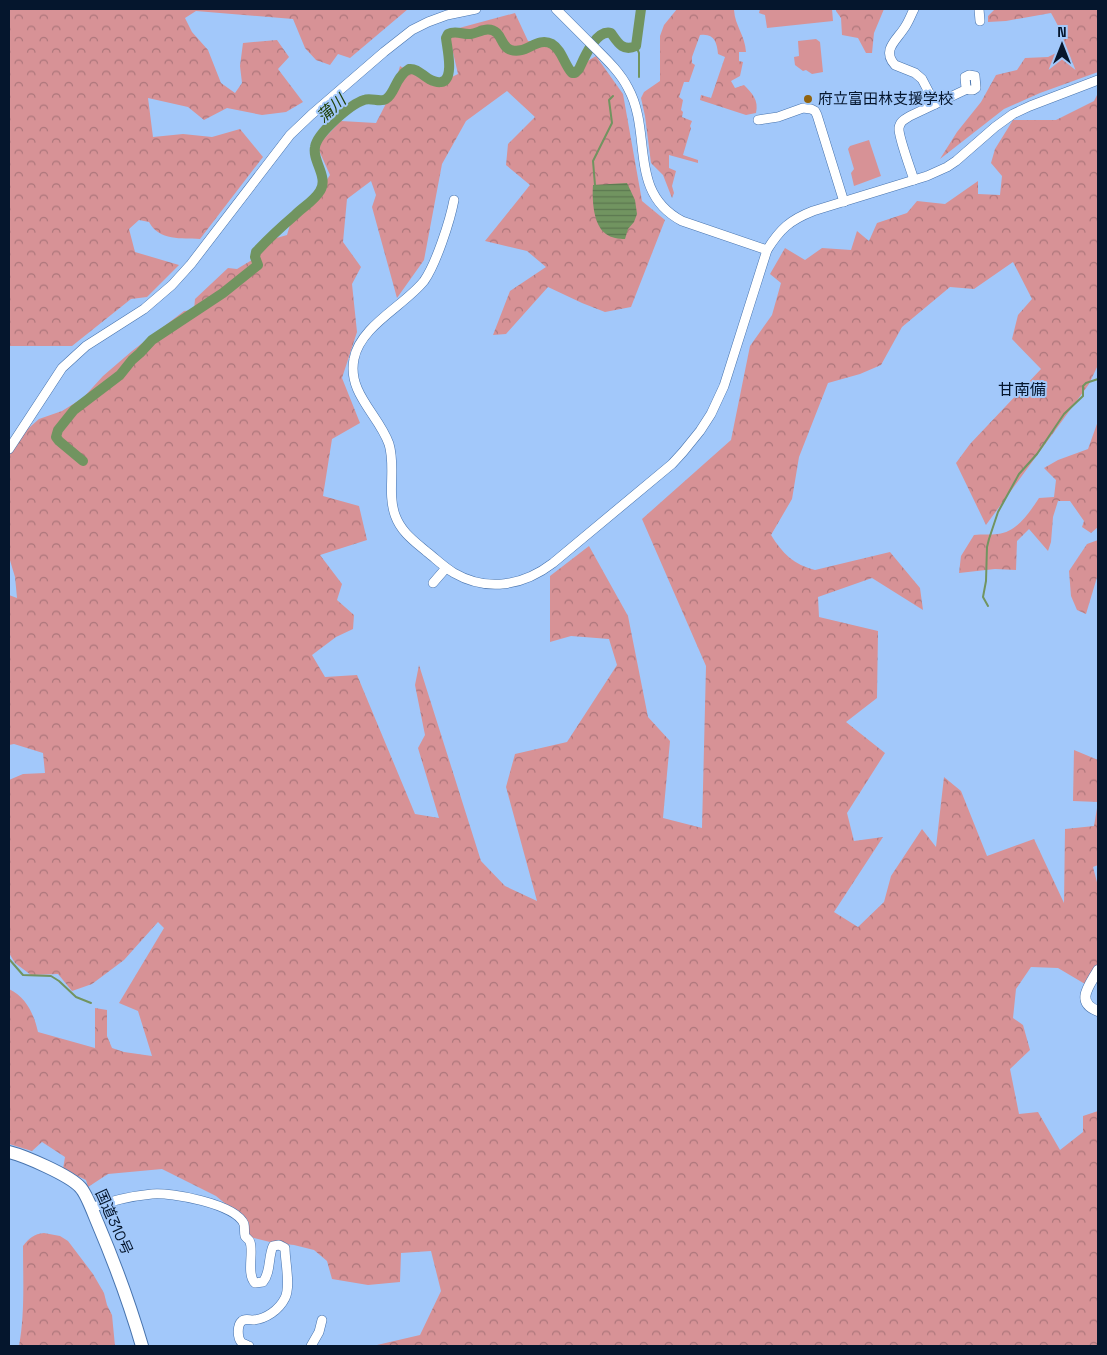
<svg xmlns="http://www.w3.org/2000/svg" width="1107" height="1355" viewBox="0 0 1107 1355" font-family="'Space Grotesk','Noto Sans JP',sans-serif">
	<defs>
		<pattern id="forest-crowns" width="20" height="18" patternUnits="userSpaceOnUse" patternTransform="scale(1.25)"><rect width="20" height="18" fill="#d79296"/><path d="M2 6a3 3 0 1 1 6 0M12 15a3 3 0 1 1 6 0" fill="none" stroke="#ac767b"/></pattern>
		<pattern id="water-rules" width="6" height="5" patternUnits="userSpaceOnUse" patternTransform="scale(1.25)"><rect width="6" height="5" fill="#719460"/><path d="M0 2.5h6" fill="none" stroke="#5b7850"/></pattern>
	</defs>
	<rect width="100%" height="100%" fill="#a2c8fa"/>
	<g fill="#d79296">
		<path d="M760,9h72l1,12 -66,7 -2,-13 -6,-2z"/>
		<path d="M816,39l4,3 3,30 -11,2 -6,-4 -3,1 -8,-6 -1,-8 5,-1 -1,-15z"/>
		<path d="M869,140l12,36 -27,10 -3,-13 3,-4 -6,-20 2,-3z"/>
	</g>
	<g fill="url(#forest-crowns)">
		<path d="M9,9h399l-58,49 -12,-4 -8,11 -14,-5 -11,-12 -12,-29 -97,-8 -11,7 7,14 16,18 13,33 14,10 7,-10 -2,-17 3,-23 34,-3 12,17 -11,12 25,33 -17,10 -24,3 -35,-7 -23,12 -16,-13 -40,-9 5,39 30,-3 29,3 28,-8 23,28 -63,82c-18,-1 -41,2 -51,-17l-10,-2 -10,9 6,23 44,13 -32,32 -16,2 -59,47h-63z"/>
		<path d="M677,9h45l1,1 2,-1 9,1c1,16 11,25 12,42h-7v9l4,1 -3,14 -9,5 4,7 9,-3c8,8 15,15 12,28l-10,2 -46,-15 1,-5 10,3 14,-41 -7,-3c-1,-12 -4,-21 -18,-19l-8,22v6l3,2 -6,17h-5l-5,15 4,3 -2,10 2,2 -1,5 10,4 -2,5 1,2 -8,27 15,5v3l-29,-8v13l7,3 -4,15 2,7 -2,5 -9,-23 -12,-12 -6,-47 -4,-18 3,-6 16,-11v-45l4,-11z"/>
		<path d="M836,9h48l-10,24 -2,20h-6l-8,-15 -16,-3 -1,-17 -5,-7z"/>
		<path d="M995,9h103v63l-58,21 -36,16 -64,50 17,-27 24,-30 15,-27 21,-5 8,-12 23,-1 10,-5c5,-20 2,-23 -7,-39l-45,8 -18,1v-6z"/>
		<path d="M515,13l13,28h20l26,28 22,-13 27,38 19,107 23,19 -34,87 -26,5 -23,-9 -34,-16 -42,47 -13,1 17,-44 36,-24 -19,-16 -42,-10 45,-56 -24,-20 2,-21 27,-27 -28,-26 -41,30 -24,43 -18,96 -27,38 -25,-91 4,-12 -5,-14 -24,18 -4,43 18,25 -9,17 5,48 -15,46 18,45 -28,16 -9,57 36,10 8,34 -47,15 22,29 -5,16 17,15 -1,14 -17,8 -24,18 13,22 32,-2 58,139 24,4 -21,-70 7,-13 -10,-50 4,-20 62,196 24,25 32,15 -31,-114 9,-33 52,-12 50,-77 -8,-26 -38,-3 -21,6v-66l39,-30 39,70 20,101 22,24 -7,77 39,10 4,-162 -64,-147 89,-79 19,-94 22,-31 9,-32 -11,-9 15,-26 20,12 17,-12 29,2 6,-19 12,10 8,-18 30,-10 10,-12 28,3 33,-23v13l22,1 2,-19 -11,-13 4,-14 18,-29h43l38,-19 4,-8v272l-9,19 -103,141 -30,-62 14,-19 71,-75 -29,-30 6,-24 14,-16 -19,-37 -39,27 -24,-2 -48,40 -21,38 -21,9 -32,9 -29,74 -7,42 -21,36c11,18 23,30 44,35l75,-18 30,36 3,22 -51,-32 -54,19 1,20 59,14 -1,67 -31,24 39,31 -38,60 7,28 29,-4 -49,75 24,15 26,-25 7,-26 31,-47 14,18 8,-70 17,14 26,65 47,-17 30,64 1,-74 29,-3 4,-24v63l-5,2 5,19v77l-13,21 -27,-16 -27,-1 -15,22 -3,29 10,7 7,25 -20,19 9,45 19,-2 22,38 23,-18v-16l15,-5v235h-739l18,-1 43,-10 21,-44 -10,-40 -30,2 -1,29 -32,3 -36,-6 -5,-18 -13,-11 -20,-5 -20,-2 -24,-6 -6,-18 -28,-23 -54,-27 -54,5 -20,13 -2,-7 -23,-11 2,-12 -23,-15 -10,9 -23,-7v-155c17,8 25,25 29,43l57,16v-40l12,2v26l5,12 12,4 28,4 -14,-45 -19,-8 45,-75 -6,-6 -34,38 -32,24 -20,7 -14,-17 -27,1 -16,-12 -6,-10v-173l14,-6 22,-1 -2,-20 -29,-9 -5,1v-150l8,3 -2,-21 -6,-20v-109l4,-6 26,-23 23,-8 21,-13 20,-22 29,-25 52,-40 10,-1 1,-11 33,-31 9,1 23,-14 -1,-12 28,-8 5,-17 27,-26 11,-17 -13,-29 24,-25 35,2 18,-35 6,-22 33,20 25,-12 -10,-43z"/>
		<path d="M1098,421v106l-7,6 -9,-6 2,-6 -14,-20h-12l-5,16 -2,25 -3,9 -19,-22 -12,12 -1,29 -21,-1 -36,4 2,-17 13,-21c8,-1 16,0 24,-1 19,-2 31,-21 41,-36l15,-1 2,-17 -12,-12 14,-8 30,-11z"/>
		<path d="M1098,540v34l-12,40 -9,-4 -6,-14 -2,-25 18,-27z"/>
		<path d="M1074,750l24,10v42l-25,-1z"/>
		<path d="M44,1233l16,3 8,5 25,33 11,19 3,12 5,10 3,31h-96c6,-32 4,-67 4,-100 6,-8 11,-12 21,-13z"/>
	</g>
	<path fill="url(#water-rules)" d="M627,183l8,17 2,14 -3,8 -6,7 -3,10c-6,0 -14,-1 -19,-5 -13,-9 -14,-35 -13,-49z"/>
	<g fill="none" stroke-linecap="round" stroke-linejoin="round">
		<g stroke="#719460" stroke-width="2">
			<path d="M636,46l3,7v24"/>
			<path d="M595,185l-2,-24 19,-38 -3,-23 4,-4"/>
			<path d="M988,606l-5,-9 3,-16 1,-34 2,-8 9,-27 21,-38 18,-20 27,-40 19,-18v-10l3,-3 12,-4"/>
			<path d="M9,959l14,16 28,1 8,5 17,16 15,6"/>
		</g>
		<path stroke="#719460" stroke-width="10" d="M83,461l-24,-20 -3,-4 2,-7 16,-20 46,-35 12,-15 8,-7 12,-13 71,-47 35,-28 -3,-8 1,-5c12,-13 25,-25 39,-37 8,-8 19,-14 25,-24 9,-14 -8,-30 -5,-44 2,-14 36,-43 49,-47 7,-3 16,3 22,-1 9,-5 9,-22 23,-30 8,-1 13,6 20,10 4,2 8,4 12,3 14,-2 6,-34 5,-44l2,-4c8,-4 15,1 23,0 8,-1 17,-9 26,-1 5,5 6,15 14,17 15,5 26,-14 41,-6 10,6 12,20 20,29h3l4,-4c5,-11 17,-40 32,-36 7,10 12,19 25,13l5,-37"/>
		<g stroke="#4773ad" stroke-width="10">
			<g id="minor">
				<path d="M556,9c12,12 25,25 38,38 12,12 26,25 34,41 25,45 -1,104 54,133l85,29"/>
				<path d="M914,9c-3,6 -5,12 -9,18 -8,13 -24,23 -10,38l20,8 7,6 13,25"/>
				<path d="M979,9l1,12"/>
				<path d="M758,120l20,-3 25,-9 8,1 4,2 2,4 27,87"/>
				<path d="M914,180c-3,-10 -16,-44 -15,-52 1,-7 6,-9 11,-12l55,-26 1,-2 -1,-11 4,-2 6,1 1,12 -3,2h-4l-3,-2"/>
				<path d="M454,200c-4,21 -18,64 -30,81 -20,25 -64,45 -70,78 -7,34 25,56 35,85 7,23 -2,48 6,71 6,17 19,26 32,37 9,7 17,15 27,21 33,19 69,13 99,-10l119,-99 11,-12 17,-21 11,-17 13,-28 43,-136c13,-21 23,-30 46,-39l114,-35 20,-9 9,-6 39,-34 18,-13 17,-8 68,-26"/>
				<path d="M9,449l53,-81 24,-22 58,-37 28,-24 19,-21 99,-129 21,-20 73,-63 28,-22 16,-8 19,-7 29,-6"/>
				<path d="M433,583l13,-15"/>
				<path d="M91,1208c19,-7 41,-12 61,-14 19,-2 84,10 92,30 1,4 0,8 1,12 1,2 4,3 5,6 4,10 -4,32 5,41l8,-1c8,-10 5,-25 10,-36l6,-1 6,3c0,14 6,38 0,50 -6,12 -19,21 -32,22 -4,0 -8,-2 -11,1 -5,4 -5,17 0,22 1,0 6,3 7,3"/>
				<path d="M311,1346l8,-14 3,-12"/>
			</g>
		</g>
		<g stroke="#4773ad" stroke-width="11">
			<path id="major" d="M1098,970c-8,15 -24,32 0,41"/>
		</g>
		<g stroke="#4773ad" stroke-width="14">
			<path id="highway" d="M9,1152c16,4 60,23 71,35 7,7 14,28 18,37 17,40 32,81 44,122"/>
		</g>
		<use href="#minor" stroke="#fff" stroke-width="9"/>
		<use href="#major" stroke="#fff" stroke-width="10"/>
		<use href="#highway" stroke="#fff" stroke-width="12"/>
	</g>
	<circle fill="#91630f" stroke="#a2c8fa" stroke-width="2" cx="808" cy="99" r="5"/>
	<g text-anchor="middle" stroke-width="4" stroke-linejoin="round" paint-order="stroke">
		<g font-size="15" fill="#05162d" stroke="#a2c8fa" text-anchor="start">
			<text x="818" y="104">府立富田林支援学校</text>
		</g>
		<g font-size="15" fill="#05162d" stroke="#a2c8fa">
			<text transform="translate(114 1222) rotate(66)" y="5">国道310号</text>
		</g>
		<g font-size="16" font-style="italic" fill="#1f4007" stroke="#a2c8fa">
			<text transform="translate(331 108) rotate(-42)" y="6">蒲川</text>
		</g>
		<g font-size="16" fill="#05162d" stroke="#a2c8fa">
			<text x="1022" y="395">甘南備</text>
		</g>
	</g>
	<rect width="1107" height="1355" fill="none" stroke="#05162d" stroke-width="20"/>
	<g transform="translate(1062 45)" stroke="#a2c8fa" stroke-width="4" paint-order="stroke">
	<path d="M0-4L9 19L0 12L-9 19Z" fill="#05162d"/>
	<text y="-8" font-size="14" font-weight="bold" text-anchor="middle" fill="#05162d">N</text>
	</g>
</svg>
